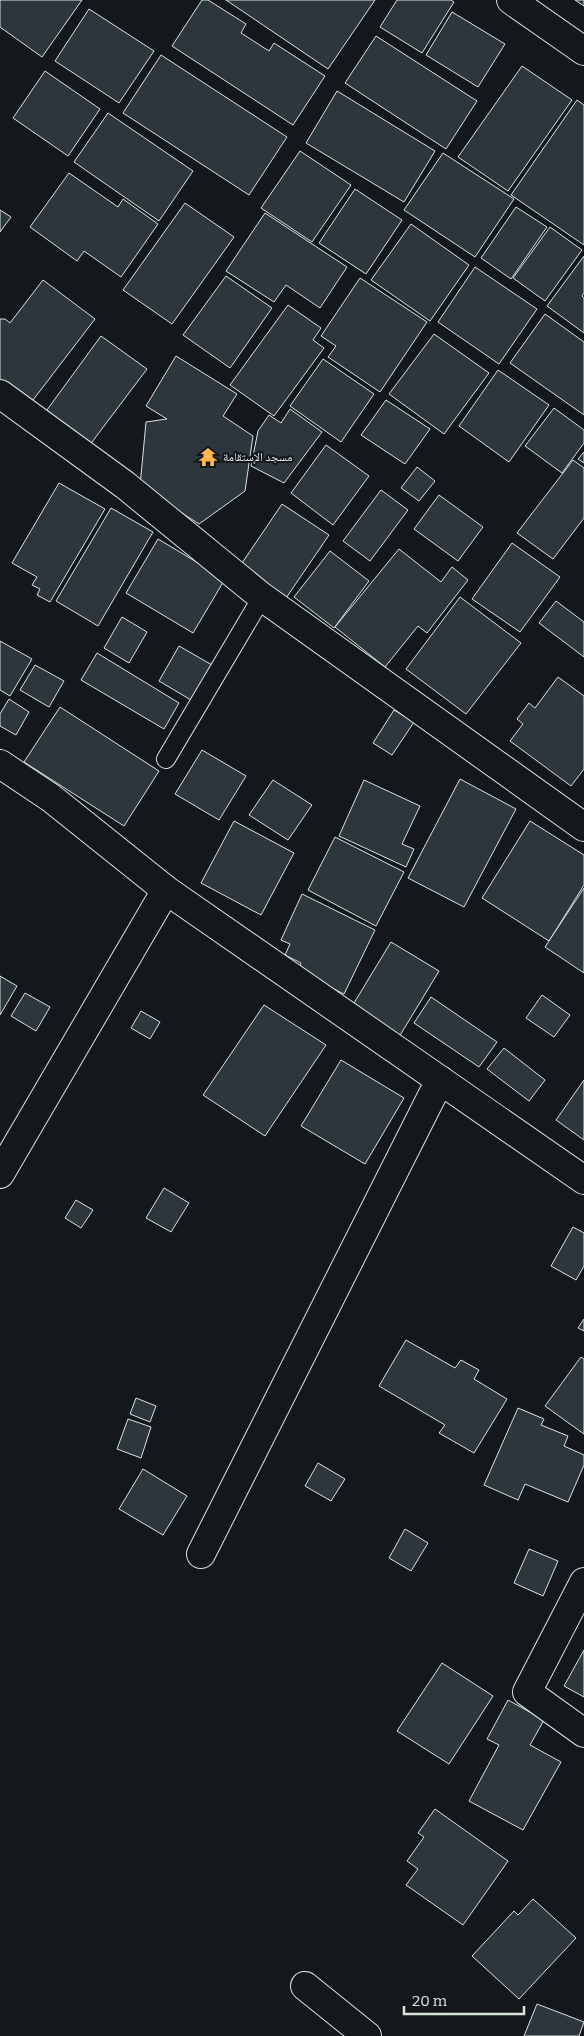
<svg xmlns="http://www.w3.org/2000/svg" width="584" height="2036" viewBox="0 0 584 2036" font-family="Bitter,'Noto Naskh Arabic',serif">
	<rect width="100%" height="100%" fill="#14181c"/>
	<g fill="#2c363c" stroke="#d8e6dc">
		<path d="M0,0h82l-40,57 -42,-30z"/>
		<path d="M202,0h6l38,24 -5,9 28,18 5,-8 51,33 -32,49 -121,-79z"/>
		<path d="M226,0h149l-47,69z"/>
		<path d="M397,0h54l3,2 -32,51 -42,-26z"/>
		<path d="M575,0h9v6z"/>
		<path d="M89,9l65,42 -35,52 -64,-42z"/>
		<path d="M452,12l53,32 -27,43 -52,-32z"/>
		<path d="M376,36l101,65 -31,48 -101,-66z"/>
		<path d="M161,55l126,82 -38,58 -126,-82z"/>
		<path d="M522,66l50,34 -64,91 -50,-34z"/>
		<path d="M45,71l55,38 -32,47 -55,-38z"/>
		<path d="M337,91l98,60 -31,51 -98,-59z"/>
		<path d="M577,100l7,5v140l-73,-50z"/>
		<path d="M108,113l85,58 -34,50 -85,-59z"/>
		<path d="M300,151l51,34 -39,57 -51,-34z"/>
		<path d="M443,153l71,46 -39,58 -71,-47z"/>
		<path d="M69,173l49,34 5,-8 35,25 -37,53 -37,-26 -7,10 -47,-34z"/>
		<path d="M355,189l47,31 -36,54 -47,-31z"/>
		<path d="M185,203l49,34 -62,87 -49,-34z"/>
		<path d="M516,207l31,20 -36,52 -30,-21z"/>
		<path d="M0,210l11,7 -11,15z"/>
		<path d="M265,213l82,54 -27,41 -34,-23 -12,17 -48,-31z"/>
		<path d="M411,224l58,41 -39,56 -59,-41z"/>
		<path d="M550,227l32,23 -37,51 -32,-23z"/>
		<path d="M584,256v37l-2,3 2,2v35l-37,-27z"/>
		<path d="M475,267l62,42 -38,55 -61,-42z"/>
		<path d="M226,276l46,32 -42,60 -47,-33z"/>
		<path d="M360,278l67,44 -47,70 -52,-35 8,-11 -15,-10z"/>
		<path d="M43,280l52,39 -65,85 -30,-23v-62h5l5,4z"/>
		<path d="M288,305l33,23 -8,12 11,8 -50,68 -44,-31z"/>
		<path d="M545,314l39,28v73l-74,-52z"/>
		<path d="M434,334l55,39 -45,61 -55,-40z"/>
		<path d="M101,336l46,33 -58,77 -45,-32z"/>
		<path d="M176,356l61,38 -14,22 30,20 -8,55 -46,33 -59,-38 6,-64 21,-3 -21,-13z"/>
		<path d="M323,359l51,35 -33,48 -51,-36z"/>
		<path d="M498,370l51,35 -40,57 -50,-36z"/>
		<path d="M386,400l44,29 -25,35 -44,-29z"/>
		<path d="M554,408l30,22v13l-22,30 -37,-27z"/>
		<path d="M290,409l32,23 -38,51 -33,-17 7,-35 11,-16 12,8z"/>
		<path d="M326,445l43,31 -36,49 -42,-32z"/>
		<path d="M584,452v11l-6,-4z"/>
		<path d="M573,460l11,8v50l-31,41 -36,-26z"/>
		<path d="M417,467l18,14 -16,20 -18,-13z"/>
		<path d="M59,483l46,26 -55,93 -13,-7 3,-6 -8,-4 5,-8 -25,-14z"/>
		<path d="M381,490l27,20 -38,51 -27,-20z"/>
		<path d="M439,495l44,32 -25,34 -44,-32z"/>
		<path d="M282,504l47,31 -45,66 -46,-32z"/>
		<path d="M111,508l42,24 -55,94 -42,-25z"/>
		<path d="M158,539l67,40 -32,54 -67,-40z"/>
		<path d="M512,543l48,34 -40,55 -48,-33z"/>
		<path d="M399,549l42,33 11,-15 16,13 -41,53 -9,-7 -33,41 -50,-40z"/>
		<path d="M330,551l39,30 -35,47 -40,-31z"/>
		<path d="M460,597l61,46 -55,71 -60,-45z"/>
		<path d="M556,601l28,21v35l-45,-34z"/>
		<path d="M122,617l25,15 -18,31 -25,-15z"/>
		<path d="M0,641l32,18 -22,37 -10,-6z"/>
		<path d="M179,646l33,19 -21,35 -32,-19z"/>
		<path d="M97,653l82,50 -15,26 -83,-49z"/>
		<path d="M35,665l29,16 -15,26 -29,-17z"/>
		<path d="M558,677l26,19v73l-13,17 -61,-45 13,-17 -6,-5 12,-16 6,5z"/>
		<path d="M9,699l20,13 -13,23 -16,-9v-12z"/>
		<path d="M60,707l99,64 -35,55 -100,-64z"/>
		<path d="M394,710l20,12 -22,33 -19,-12z"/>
		<path d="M202,750l44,26 -27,44 -44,-26z"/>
		<path d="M460,779l56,30 -52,98 -56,-29z"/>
		<path d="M273,780l39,25 -24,35 -39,-25z"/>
		<path d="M364,780l56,26 -18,38 12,5 -8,18 -67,-31z"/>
		<path d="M234,821l60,32 -33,62 -60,-32z"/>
		<path d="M530,821l54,34v30l-35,56 -67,-43z"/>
		<path d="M335,837l69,35 -28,54 -68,-36z"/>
		<path d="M584,888v85l-39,-26z"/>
		<path d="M302,894l73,36 -31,64 -47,-23 4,-8 -16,-8 5,-11 -9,-4z"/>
		<path d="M391,942l48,29 -40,66 -48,-29z"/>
		<path d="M0,976l17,10 -17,29z"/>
		<path d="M25,993l25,14 -14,24 -25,-15z"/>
		<path d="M542,995l28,20 -16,22 -28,-19z"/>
		<path d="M431,997l66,45 -18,25 -65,-44z"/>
		<path d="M264,1005l62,40 -61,91 -62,-41z"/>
		<path d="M141,1011l19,11 -10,17 -19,-11z"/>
		<path d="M504,1048l41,32 -16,21 -42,-32z"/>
		<path d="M341,1060l63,38 -39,66 -64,-38z"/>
		<path d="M584,1080v60l-28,-20z"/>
		<path d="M164,1188l25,15 -18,29 -25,-14z"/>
		<path d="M76,1200l17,10 -12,18 -16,-10z"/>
		<path d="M573,1227l11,6v33l-8,14 -25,-14z"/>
		<path d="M584,1319v12l-6,-3z"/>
		<path d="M406,1340l49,28 6,-8 18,10 -5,9 33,20 -33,54 -35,-20 6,-8 -66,-39z"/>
		<path d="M581,1357l3,2v75l-39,-28z"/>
		<path d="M136,1398l20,8 -6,16 -20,-8z"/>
		<path d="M518,1408l26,11 -3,6 27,11 -4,10 20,9v10l-16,37 -43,-18 -7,16 -34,-15z"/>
		<path d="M128,1419l23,8 -10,31 -24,-9z"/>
		<path d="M318,1463l27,16 -14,22 -26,-15z"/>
		<path d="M143,1469l44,27 -24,39 -44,-26z"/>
		<path d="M405,1529l23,14 -17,28 -22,-13z"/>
		<path d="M529,1549l29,12 -15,35 -29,-13z"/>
		<path d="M584,1650v47l-20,-11z"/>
		<path d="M442,1663l51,33 -44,68 -52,-33z"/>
		<path d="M508,1700l36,20 -14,25 31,17 -38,68 -54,-29 30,-56 -12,-6z"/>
		<path d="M435,1809l73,52 -45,64 -57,-40 12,-16 -11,-8 17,-24 -6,-4z"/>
		<path d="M533,1899l43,39 -57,61 -47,-43 42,-45 4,4z"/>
		<path d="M537,2004l47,18 -5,14h-55z"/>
	</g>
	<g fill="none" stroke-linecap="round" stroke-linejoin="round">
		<g stroke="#d8e6dc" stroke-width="20">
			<path id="service" d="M166,759l96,-162"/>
		</g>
		<g stroke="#d8e6dc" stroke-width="30">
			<g id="minor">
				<path d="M511,0l73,51"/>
				<path d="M0,394l125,91 137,112 322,230"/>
				<path d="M0,764l51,34 115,92 418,290"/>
				<path d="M0,1174l166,-284"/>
				<path d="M201,1554l239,-474"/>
				<path d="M584,1582l-57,110 57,41"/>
				<path d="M305,1986l62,50"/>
			</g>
		</g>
		<use href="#service" stroke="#14181c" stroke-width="18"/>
		<use href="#minor" stroke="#14181c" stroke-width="28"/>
	</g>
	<defs>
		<g id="temple-bare" transform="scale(1.5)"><path d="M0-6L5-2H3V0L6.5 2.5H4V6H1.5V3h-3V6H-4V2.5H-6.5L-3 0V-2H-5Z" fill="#ffb74d" stroke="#14181c" stroke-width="2.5" paint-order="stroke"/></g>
	</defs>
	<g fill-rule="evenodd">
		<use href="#temple-bare" x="208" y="457"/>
	</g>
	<g text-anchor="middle" stroke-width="4" stroke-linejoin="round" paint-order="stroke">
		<g font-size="12" fill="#d8e6dc" stroke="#14181c" text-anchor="start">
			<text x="223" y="461">مسجد الإستقامة</text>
		</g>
	</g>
	<path d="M404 2006v8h120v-8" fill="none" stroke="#d8e6dc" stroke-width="2.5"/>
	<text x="412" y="2006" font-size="15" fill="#d8e6dc" stroke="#14181c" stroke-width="4" paint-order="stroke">20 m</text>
</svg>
